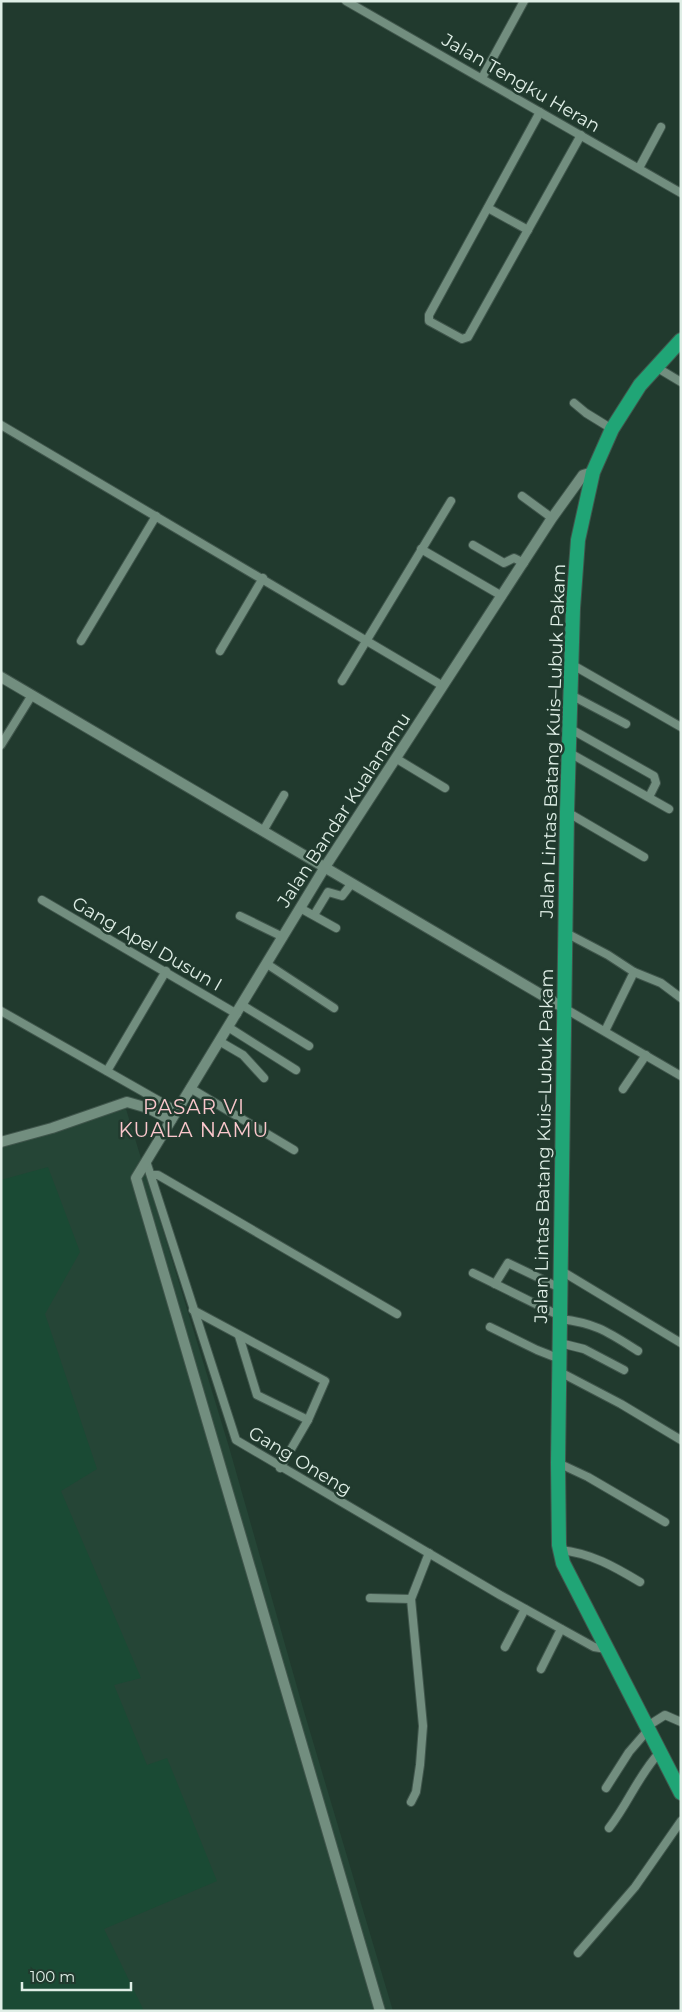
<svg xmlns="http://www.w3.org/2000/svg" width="682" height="2012" viewBox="0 0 682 2012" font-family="Montserrat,sans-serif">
	<rect width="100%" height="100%" fill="#213a2e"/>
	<path fill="#254536" d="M126,1109l103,338 74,261 90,303h-392v-866z"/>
	<path fill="#1a4a34" d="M48,1167l32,85 -35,62 52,155 -36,22 80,187 -27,7 33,80 20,-7 50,123 -113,48 40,82h-143v-831z"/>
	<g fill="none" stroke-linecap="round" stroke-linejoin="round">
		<g stroke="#40564c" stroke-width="10">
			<g id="minor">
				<path d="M346,1l335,192"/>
				<path d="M482,78l42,-77"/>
				<path d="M540,112l-111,203v6l33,18 6,-2 113,-202"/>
				<path d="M639,168l22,-41"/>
				<path d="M488,208l40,22"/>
				<path d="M656,367l25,15"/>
				<path d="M574,403l12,10 26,16"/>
				<path d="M1,425l442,261"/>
				<path d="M522,496l30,22"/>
				<path d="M473,545l31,18 10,-5 10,5"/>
				<path d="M421,549l81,47"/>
				<path d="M81,641l75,-125"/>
				<path d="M220,651l43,-73"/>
				<path d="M571,664l110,63"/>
				<path d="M342,681l109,-180"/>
				<path d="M571,695l55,29"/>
				<path d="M569,728l85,48 2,7 -7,14"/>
				<path d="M1,745l31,-50"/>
				<path d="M568,752l101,57"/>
				<path d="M397,759l48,29"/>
				<path d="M567,812l77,45"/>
				<path d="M263,831l21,-36"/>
				<path d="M42,900l195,114"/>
				<path d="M300,908l36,20"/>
				<path d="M314,915l14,-23 14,4 10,-13"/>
				<path d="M240,916l43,21"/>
				<path d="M566,933l42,22 26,17 27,11 20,15"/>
				<path d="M267,964l67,44"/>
				<path d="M242,1005l67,41"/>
				<path d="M564,1008l117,68"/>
				<path d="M1,1011l176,100"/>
				<path d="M228,1027l68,43"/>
				<path d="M605,1031l29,-59"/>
				<path d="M219,1041l24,14 21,23"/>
				<path d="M107,1071l59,-100"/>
				<path d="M190,1088l104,62"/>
				<path d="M623,1089l23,-34"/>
				<path d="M146,1161l90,279 264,155 94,52 12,2"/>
				<path d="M152,1175h6l239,139"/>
				<path d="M560,1270l121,73"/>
				<path d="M473,1273l87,43"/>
				<path d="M495,1284l13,-21 52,25"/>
				<path d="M193,1310l132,71 -17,39 -28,48"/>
				<path d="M560,1319c36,4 48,13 78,32"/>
				<path d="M490,1327l47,23 23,9"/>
				<path d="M239,1336l18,59 51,25"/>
				<path d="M560,1343l24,6 40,21"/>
				<path d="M558,1371l63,33 60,36"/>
				<path d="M558,1463l30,14 77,45"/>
				<path d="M560,1550c31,3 55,17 80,32"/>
				<path d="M370,1598l41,1"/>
				<path d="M505,1647l20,-38"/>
				<path d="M541,1669l20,-40"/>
				<path d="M646,1727l19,-12 16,7"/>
				<path d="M606,1788l23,-36 19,-22"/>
				<path d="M411,1802l5,-10 4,-27 3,-39 -12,-127 18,-46"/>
				<path d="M609,1828c19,-24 30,-54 51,-76"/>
				<path d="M578,1953l57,-66 46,-66"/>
			</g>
		</g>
		<g stroke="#40564c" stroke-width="12">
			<g id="tertiary">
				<path d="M1,677l563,331"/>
				<path d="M1,1142l51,-14 75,-26 21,6 23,12"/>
				<path d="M380,2011l-244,-833 189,-311 227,-349 31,-43 10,-3"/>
			</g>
		</g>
		<g stroke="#40564c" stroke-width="16">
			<path id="trunk" d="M681,340l-41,45 -28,44 -19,43 -15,68 -5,68 -6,204 -9,651 1,82 4,18 118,230"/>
		</g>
		<use href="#minor" stroke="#728e7f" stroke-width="8"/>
		<use href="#tertiary" stroke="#728e7f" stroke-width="10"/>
		<use href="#trunk" stroke="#20a576" stroke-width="14"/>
	</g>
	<g text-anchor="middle" stroke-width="5" stroke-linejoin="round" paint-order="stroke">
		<g font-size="18" fill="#dfeee6" stroke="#213a2e">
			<text transform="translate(521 83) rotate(30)" y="6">Jalan Tengku Heran</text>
			<text transform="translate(553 741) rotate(-88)" y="6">Jalan Lintas Batang Kuis–Lubuk Pakam</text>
			<text transform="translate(344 810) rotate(-57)" y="6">Jalan Bandar Kualanamu</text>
			<text transform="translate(147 944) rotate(30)" y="6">Gang Apel Dusun I</text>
			<text transform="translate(544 1146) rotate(-89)" y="6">Jalan Lintas Batang Kuis–Lubuk Pakam</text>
			<text transform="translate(300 1461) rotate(31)" y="6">Gang Oneng</text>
		</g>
		<g font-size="20" letter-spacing="1" fill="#fbc7cc" stroke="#213a2e">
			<text x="194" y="1114">PASAR VI<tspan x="194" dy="23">KUALA NAMU</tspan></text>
		</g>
	</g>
	<rect width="682" height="2012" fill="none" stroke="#dfeee6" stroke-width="5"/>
	<path d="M22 1982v8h109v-8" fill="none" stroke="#dfeee6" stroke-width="2.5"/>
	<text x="30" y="1982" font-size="15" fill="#dfeee6" stroke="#213a2e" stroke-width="4" paint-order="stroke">100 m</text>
</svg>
